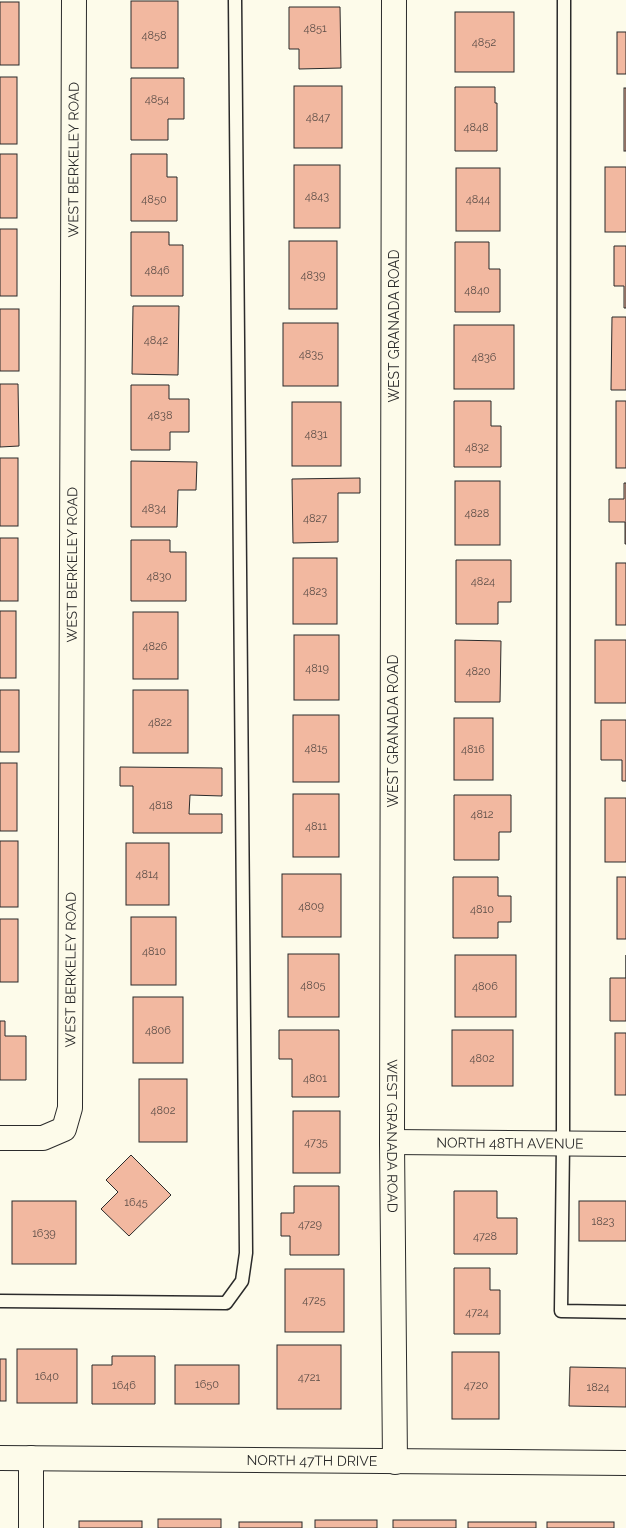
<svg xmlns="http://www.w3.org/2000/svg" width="626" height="1528" viewBox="0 0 626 1528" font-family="Raleway,sans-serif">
	<rect width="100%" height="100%" fill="#fdfbea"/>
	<g fill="#f2b8a0" stroke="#2b2b2b">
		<rect x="131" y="1" width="47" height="67"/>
		<rect x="0" y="2" width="19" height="63"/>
		<path d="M289,7h51l1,61 -42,1v-20h-10z"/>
		<rect x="455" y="12" width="59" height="60"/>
		<rect x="617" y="32" width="9" height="42"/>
		<rect x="0" y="77" width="17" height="67"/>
		<path d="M131,78h53v41h-16v21h-37z"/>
		<rect x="294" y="86" width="48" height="62"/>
		<path d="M455,87h40v16h2v48h-42z"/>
		<rect x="624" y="88" width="2" height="63"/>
		<rect x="0" y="154" width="17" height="64"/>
		<path d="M131,154h36v23h10v44h-46z"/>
		<rect x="294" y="165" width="46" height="63"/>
		<rect x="605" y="167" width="21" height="65"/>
		<rect x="456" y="168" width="44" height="63"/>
		<rect x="0" y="229" width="17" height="67"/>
		<path d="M131,232h38v13h14v51h-52z"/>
		<rect x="289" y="241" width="48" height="68"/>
		<path d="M455,242h34v27h11v43h-45z"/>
		<path d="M614,246h12v62h-2v-22h-10z"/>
		<path d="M133,306h46l-1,69 -46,-1z"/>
		<rect x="0" y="309" width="19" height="62"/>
		<path d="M612,317h14v73h-15z"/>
		<rect x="283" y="323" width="55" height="63"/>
		<rect x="454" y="325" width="60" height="64"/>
		<path d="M0,384h18l1,62 -19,1z"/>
		<path d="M131,385h38v14h20v33h-19v18h-39z"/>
		<path d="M454,401h37v25h10v41h-47z"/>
		<rect x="616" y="401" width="10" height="67"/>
		<rect x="292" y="402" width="49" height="64"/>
		<rect x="0" y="458" width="18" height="68"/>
		<path d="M131,461l66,1 -1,28h-18l-1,37h-46z"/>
		<path d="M360,478v15h-22v49l-45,1 -1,-64z"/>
		<rect x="455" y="481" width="45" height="64"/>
		<path d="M624,483h2v61h-1v-22h-16v-23h15z"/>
		<rect x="0" y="538" width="18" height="63"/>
		<path d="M131,540h39v12h16v49h-55z"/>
		<rect x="293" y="558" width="44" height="66"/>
		<path d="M456,560h55v42h-13v22h-42z"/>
		<rect x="616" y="563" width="10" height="62"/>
		<rect x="0" y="611" width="16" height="67"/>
		<rect x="133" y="612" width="45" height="67"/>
		<rect x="294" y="635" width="45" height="65"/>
		<path d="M455,640l46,1 -1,61h-45z"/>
		<rect x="595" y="640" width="31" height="63"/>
		<rect x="0" y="690" width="19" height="62"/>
		<rect x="133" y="690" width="55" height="63"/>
		<rect x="293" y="715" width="46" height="67"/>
		<rect x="454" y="718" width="39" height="62"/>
		<path d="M601,720h25v61h-4v-21h-21z"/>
		<rect x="0" y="763" width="17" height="68"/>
		<path d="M120,767l102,1v28l-32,-1 -1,19h33v19h-89v-47h-13z"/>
		<rect x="293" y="794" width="46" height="63"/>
		<path d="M454,795h57v37h-12v28h-45z"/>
		<rect x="605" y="798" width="21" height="64"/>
		<rect x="0" y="841" width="18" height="66"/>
		<rect x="126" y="843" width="43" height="62"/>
		<rect x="282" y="874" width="59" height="63"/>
		<path d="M453,877h45v19h13v26h-13v16h-45z"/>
		<rect x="617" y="877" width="9" height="62"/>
		<rect x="131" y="917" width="45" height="68"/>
		<rect x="0" y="919" width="18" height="63"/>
		<rect x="288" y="954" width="51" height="63"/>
		<rect x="455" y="955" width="61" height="62"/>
		<path d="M626,955v66h-16v-43h16z"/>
		<rect x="133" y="997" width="50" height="66"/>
		<path d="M0,1021h5v15h21v44h-26z"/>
		<path d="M279,1030h60v67h-47v-38h-13z"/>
		<rect x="452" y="1030" width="61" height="56"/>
		<rect x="615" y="1033" width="11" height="62"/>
		<rect x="139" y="1079" width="48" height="63"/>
		<rect x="293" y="1111" width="47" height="62"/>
		<path d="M131,1155l40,40 -42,41 -28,-27 17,-17 -12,-12z"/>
		<path d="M294,1186h45v69h-49v-19h-9v-23h13z"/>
		<path d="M454,1191h43v27h20v36h-63z"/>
		<rect x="12" y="1201" width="64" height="63"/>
		<rect x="579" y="1201" width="47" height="40"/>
		<path d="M454,1268h36v22h10v44h-46z"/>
		<rect x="285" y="1269" width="59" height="63"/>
		<rect x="277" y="1345" width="64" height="64"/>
		<rect x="17" y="1349" width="60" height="54"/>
		<rect x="452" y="1352" width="47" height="67"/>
		<path d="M112,1356h43v48h-63v-39h20z"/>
		<rect x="0" y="1359" width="6" height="42"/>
		<rect x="175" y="1365" width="64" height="39"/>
		<path d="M570,1367l56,1v39l-57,-1z"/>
		<rect x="158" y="1519" width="63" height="9"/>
		<rect x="315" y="1520" width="62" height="8"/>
		<rect x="393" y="1520" width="63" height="8"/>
		<rect x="79" y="1521" width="63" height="7"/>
		<rect x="239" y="1522" width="63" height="6"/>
		<rect x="468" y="1522" width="68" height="6"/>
		<rect x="547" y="1522" width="67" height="6"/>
	</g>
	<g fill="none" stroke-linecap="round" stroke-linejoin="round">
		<g stroke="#2b2b2b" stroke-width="15">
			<g id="lane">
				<path d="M564,0l-1,1144 -2,167 65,1"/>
				<path d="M0,1301l226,2 16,-22 4,-28 -11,-1253"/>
			</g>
		</g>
		<g stroke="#2b2b2b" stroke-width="26">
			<g id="street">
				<path id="s1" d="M394,0l-2,1142 3,320"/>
				<path id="s2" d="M0,1138h43l21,-9 6,-21 4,-1108"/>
				<path id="s3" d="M392,1142l234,2"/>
				<path id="s4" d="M0,1458l626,5"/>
				<path d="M31,1458v70"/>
			</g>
		</g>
		<use href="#lane" stroke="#fdfbea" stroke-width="12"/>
		<use href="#street" stroke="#fdfbea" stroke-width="24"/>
	</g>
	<g text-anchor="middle" stroke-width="4" stroke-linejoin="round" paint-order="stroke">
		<g font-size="11" fill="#5d4e48">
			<text x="315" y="32">4851</text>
			<text x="154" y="39">4858</text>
			<text x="484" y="46">4852</text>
			<text x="157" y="103">4854</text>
			<text x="318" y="121">4847</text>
			<text x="476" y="131">4848</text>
			<text x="317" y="200">4843</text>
			<text x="154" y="203">4850</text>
			<text x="478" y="203">4844</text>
			<text x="157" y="274">4846</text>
			<text x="313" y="279">4839</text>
			<text x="477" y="294">4840</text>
			<text x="156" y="344">4842</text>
			<text x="311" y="358">4835</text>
			<text x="484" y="361">4836</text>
			<text x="160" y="419">4838</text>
			<text x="316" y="438">4831</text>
			<text x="477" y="451">4832</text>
			<text x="154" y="512">4834</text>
			<text x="477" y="517">4828</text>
			<text x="315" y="522">4827</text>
			<text x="159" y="580">4830</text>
			<text x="483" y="585">4824</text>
			<text x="315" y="595">4823</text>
			<text x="155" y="650">4826</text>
			<text x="317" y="672">4819</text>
			<text x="478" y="675">4820</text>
			<text x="160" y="726">4822</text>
			<text x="316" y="752">4815</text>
			<text x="473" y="753">4816</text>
			<text x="161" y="809">4818</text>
			<text x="482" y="818">4812</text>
			<text x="316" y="830">4811</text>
			<text x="147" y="878">4814</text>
			<text x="311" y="910">4809</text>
			<text x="482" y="913">4810</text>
			<text x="154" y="955">4810</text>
			<text x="313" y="989">4805</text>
			<text x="485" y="990">4806</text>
			<text x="158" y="1034">4806</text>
			<text x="482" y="1062">4802</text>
			<text x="315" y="1082">4801</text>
			<text x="163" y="1114">4802</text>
			<text x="316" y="1146">4735</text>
			<text x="136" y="1206">1645</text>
			<text x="603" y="1225">1823</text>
			<text x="310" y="1228">4729</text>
			<text x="44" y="1237">1639</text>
			<text x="485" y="1240">4728</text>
			<text x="314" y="1304">4725</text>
			<text x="477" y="1316">4724</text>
			<text x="47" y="1380">1640</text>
			<text x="309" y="1381">4721</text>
			<text x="207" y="1388">1650</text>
			<text x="124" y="1389">1646</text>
			<text x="476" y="1389">4720</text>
			<text x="598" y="1391">1824</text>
		</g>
		<g font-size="14" fill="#2b2b2b" stroke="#fdfbea">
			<text dy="5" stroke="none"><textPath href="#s2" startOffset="1036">WEST BERKELEY ROAD</textPath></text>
			<text transform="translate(394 326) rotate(-90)" y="5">WEST GRANADA ROAD</text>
			<text dy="5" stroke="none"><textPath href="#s2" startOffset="631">WEST BERKELEY ROAD</textPath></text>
			<text transform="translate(393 731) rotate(-90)" y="5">WEST GRANADA ROAD</text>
			<text dy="5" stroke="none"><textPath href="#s2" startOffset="226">WEST BERKELEY ROAD</textPath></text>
			<text dy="5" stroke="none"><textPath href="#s1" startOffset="1136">WEST GRANADA ROAD</textPath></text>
			<text dy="5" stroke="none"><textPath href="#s3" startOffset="118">NORTH 48TH AVENUE</textPath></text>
			<text dy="5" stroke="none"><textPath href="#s4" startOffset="312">NORTH 47TH DRIVE</textPath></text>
		</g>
	</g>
</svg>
